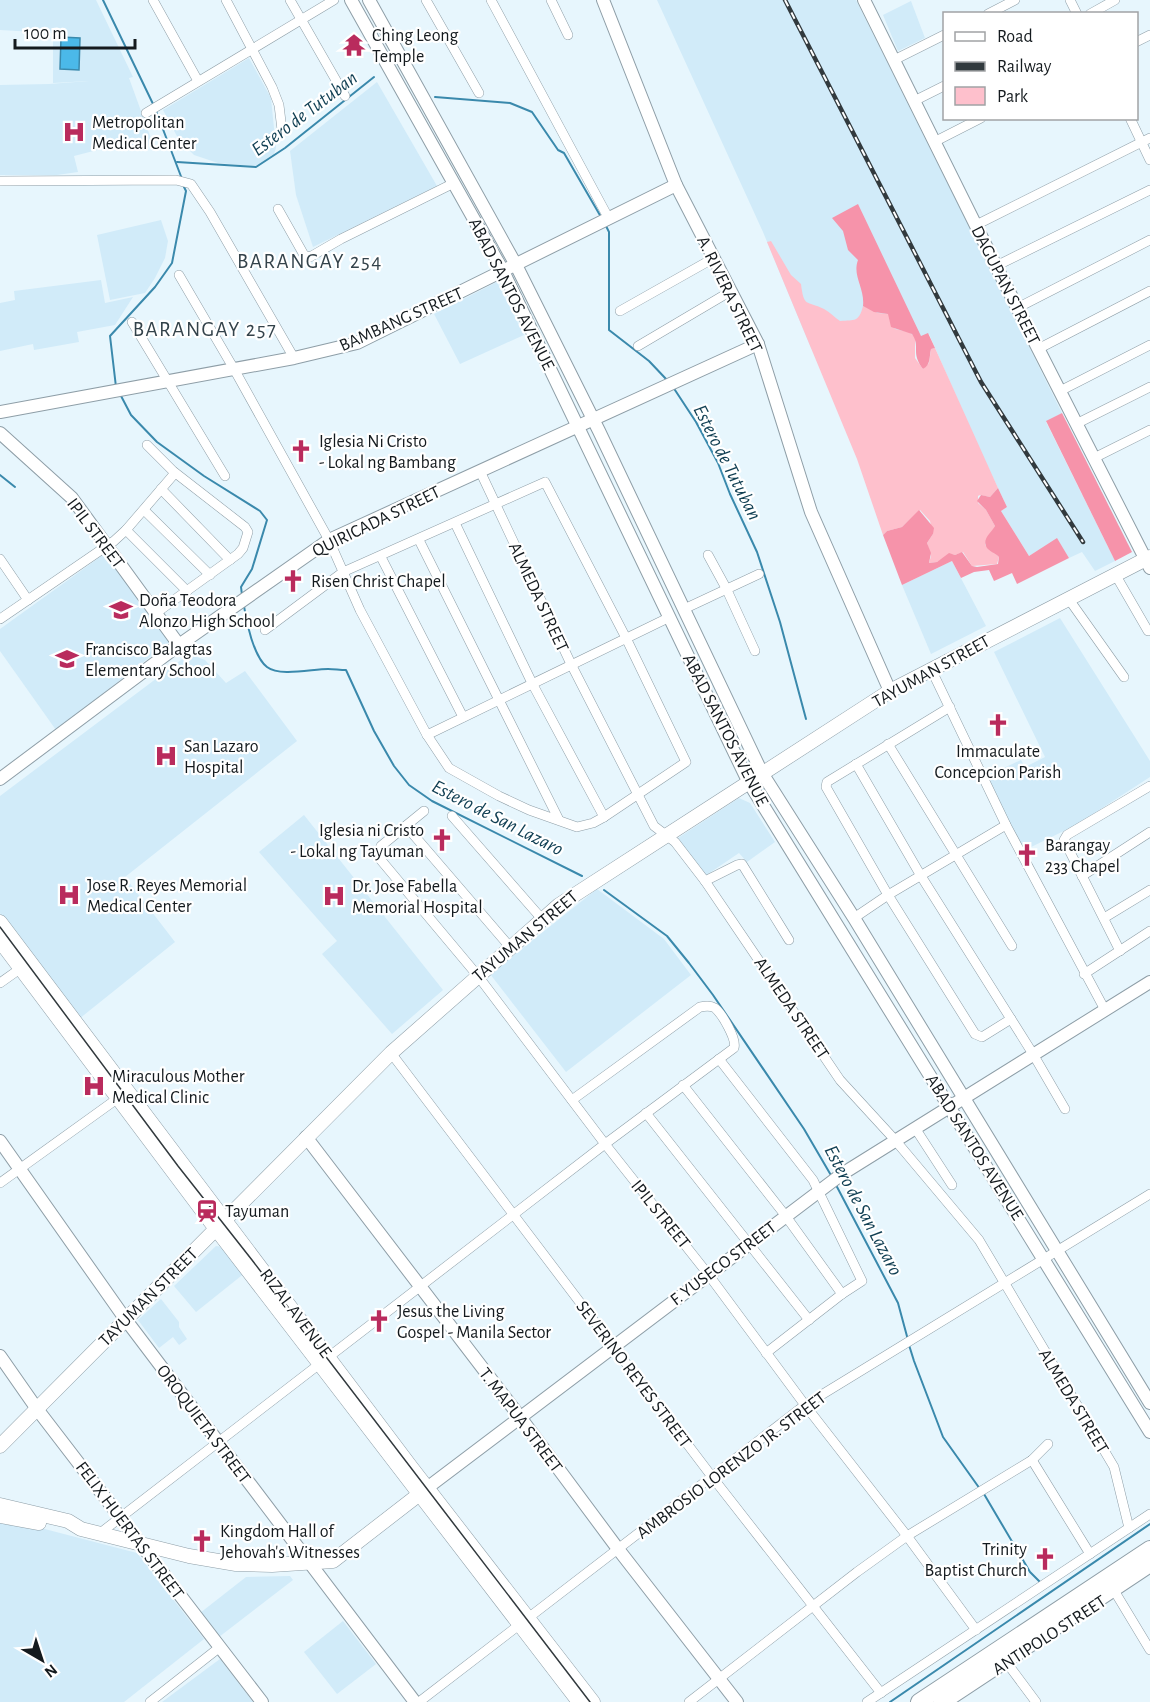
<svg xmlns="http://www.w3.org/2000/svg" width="1150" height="1702" viewBox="0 0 1150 1702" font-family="'Alegreya Sans',sans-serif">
	<rect width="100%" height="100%" fill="#e7f6fd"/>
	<g fill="#d1ebf9">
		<path d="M0,0h96l37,77 -4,1 24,66 -48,4 -31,8 4,16 -21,3h-57v-90l49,-1 40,-3 -36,2v-50l-53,-3z"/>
		<path d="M657,0h199l206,413 -16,9 69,139 -20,10 -13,-19 -13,6 -12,-19 -28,17 -28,-45 6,-4 -29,-61 -49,-112 -8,3 -110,11 -48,-116z"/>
		<path d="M911,1l14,37 -27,13 -15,-36z"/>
		<path d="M249,58l22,40 5,50 -2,6 -17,11 -5,1 -34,-3 -24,-8 -15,-15 -16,-30z"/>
		<path d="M377,82l60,104 -124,61 -17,-52 -6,-44z"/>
		<path d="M161,220l7,21 -3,17 -10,20 -10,15 -35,7 -13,-65z"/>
		<path d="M101,280l4,23 28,-6 -18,28 -38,7 2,10 -45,8 -1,-6 -33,7v-48l15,-3 -1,-9z"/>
		<path d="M497,282l27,53 -64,29 -26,-50z"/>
		<path d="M107,552l66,87 -117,91 -56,-79v-22z"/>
		<path d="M952,561l34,65 -55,28 -29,-69z"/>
		<path d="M1060,618l90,143v16l-74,48 -53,26 -37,-75 35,-16 4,7 20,-10 -51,-105z"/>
		<path d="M189,654l16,6 21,23 19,-12 52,70 -172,136 50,65 -96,77 -79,-106v-117z"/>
		<path d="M739,798l11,5 25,39 -28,20 -8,-9 -34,23 -27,-38z"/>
		<path d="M304,815l139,175 -51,44 -70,-80 15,-13 -78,-89z"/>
		<path d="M597,889l67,50 27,36 -125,97 -76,-98z"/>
		<path d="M216,1246l7,1 23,25 -50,40 -22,-26z"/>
		<path d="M161,1299l18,23v5l8,12 -8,6 -6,-8 -14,11 -21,-28z"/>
		<path d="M0,1519l37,8 100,26 67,86 -80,63h-124z"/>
		<path d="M290,1576l3,4 -74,57 -19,-24 46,-36z"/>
		<path d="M343,1621l33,43 -39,30 -33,-42z"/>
		<path d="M220,1659l33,43h-91z"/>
	</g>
	<path fill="#fec0cc" d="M771,241l20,34 10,9c3,24 5,16 23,25 6,3 11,9 16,12 15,-1 19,1 23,-15l15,7 11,1 1,7 5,8 14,3 6,5v21l8,11 6,-6 2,-14 4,-1 63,140 -8,9 -10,-2 -2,1v7l8,7 9,16c-2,6 -8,9 -10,19l14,12 -2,7 -25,2 -9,-14 -8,3 -4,-1 -14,8 -8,1 2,-7 -4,-13 6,-9 -3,-13 -10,-11 -18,17 -15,4 -4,4 -26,-76 -90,-217z"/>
	<g fill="#f693aa">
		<path d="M858,204l63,132 7,-3 7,15 -4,1c-2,8 0,16 -8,20 -13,-17 -2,-22 -11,-35l-21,-7 -3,-13 -14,-2 -11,-6c2,-18 -11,-30 -5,-46l-10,-10 -5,-19 -11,-13z"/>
		<path d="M1062,413l70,139 -17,9 -69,-140z"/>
		<path d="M998,488l9,19 -6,4 28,45 28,-18 12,20 -52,26 -5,-11 -18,8 -5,-11 -15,2 -13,6 -9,-17 -50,24 -19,-50 4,-4 15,-4 17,-17 15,18 -1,6 -6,9 4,10 -2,10 8,-1 12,-9 6,2 7,-3 10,14 5,1 21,-3 1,-7c-3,-3 -11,-7 -12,-9 -6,-9 5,-16 8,-22l-9,-16 -9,-9 4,-6 9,2z"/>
	</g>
	<path fill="#4bb9e9" stroke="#3a89ac" stroke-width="1.5" d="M61,37l19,1 -1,32 -19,-1z"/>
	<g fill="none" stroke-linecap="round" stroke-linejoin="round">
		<g stroke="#3a89ac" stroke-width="2">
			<path d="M103,0l51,106"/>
			<path d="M435,97l75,6 22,9 26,38 6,3 37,64"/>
			<path d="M156,111l26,68"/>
			<path d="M177,162l79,5 29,-19 89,-71"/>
			<path d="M605,224l4,8v98l40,31 18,19"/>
			<path d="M116,387l-6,-51 45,-49 17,-24 14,-72 -2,-4"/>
			<path d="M673,387l23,35 22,41 12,31 27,58 23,70 26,97"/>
			<path d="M120,394l11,21 26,27 47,34 56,35 7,9 -15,49 -11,18 1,8"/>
			<path d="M0,475l15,12"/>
			<path d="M244,606c2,16 10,51 23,61 13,10 45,2 61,2 6,0 12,1 18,1l28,61 20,35 15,19 23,16 150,75"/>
			<path d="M604,890l63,46 22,27 24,32 91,134 28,48"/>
			<path d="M836,1185l62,118 10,37"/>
			<path d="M909,1345l5,16 29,76 37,52"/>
			<path d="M984,1494l46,78 10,10"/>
			<path d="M890,1702l260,-178"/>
		</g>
		<g stroke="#8e9ea7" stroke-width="10">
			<g id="street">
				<path d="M153,0l45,81"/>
				<path d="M226,0l46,87 7,18 3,25"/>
				<path d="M290,0l55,96"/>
				<path d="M426,0l53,93"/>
				<path d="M491,0l118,219"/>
				<path d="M551,0l17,35"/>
				<path d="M1070,0l7,14"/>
				<path d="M988,14l27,-14"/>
				<path d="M1090,14l25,-14"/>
				<path d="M1136,42l14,-7"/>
				<path d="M894,60l50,-25"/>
				<path d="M914,101l30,-15"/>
				<path d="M146,113l188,-113"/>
				<path d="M1130,118l20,42"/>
				<path d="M934,142l47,-24"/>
				<path d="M0,181l176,-1 15,4 19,28 84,146"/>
				<path d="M278,209l26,46 6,2 31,-18 113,-56"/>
				<path d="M976,225l174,-87"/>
				<path d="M996,266l154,-76"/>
				<path d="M179,275l55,94 95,171 31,70 67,125 22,33 50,28 30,14 48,17 16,-4 11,-6 82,-55 -60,-124 -81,-156 -202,90 -78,58"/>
				<path d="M1017,308l133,-68"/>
				<path d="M620,311l94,-53"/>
				<path d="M132,322l93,154"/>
				<path d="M638,346l93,-55"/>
				<path d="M1038,349l112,-58"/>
				<path d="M1060,391l90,-46"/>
				<path d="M1076,424l74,-37"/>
				<path d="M147,445l26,26 72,56 3,5 -5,16 -5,6 -82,59"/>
				<path d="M1094,458l56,-28"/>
				<path d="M480,471l91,193 83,162 21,16 30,39 135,199 55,60 84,100 135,227 15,61"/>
				<path d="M161,489l69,71"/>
				<path d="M144,510l66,65"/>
				<path d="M455,523l77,160 72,134"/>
				<path d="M126,530l61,61"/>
				<path d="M419,540l140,280"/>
				<path d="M708,555l18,33 29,63"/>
				<path d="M381,557l82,160"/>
				<path d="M0,559l28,41"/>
				<path d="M1115,574l33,57"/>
				<path d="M1068,598l56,79"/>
				<path d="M684,609l75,-35"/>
				<path d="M0,619l114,-78 12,-11 49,-57"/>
				<path d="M931,669l75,156 99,185"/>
				<path d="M950,707l-123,75 -1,5 62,108 87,139 7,3 29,-18"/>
				<path d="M427,735l243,-118"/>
				<path d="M888,744l124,202"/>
				<path d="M856,764l65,112 112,178 32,55"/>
				<path d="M424,811l-43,35 -2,5 1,8 98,117 127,168 103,130 97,131 102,131 69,94"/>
				<path d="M452,816l90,103"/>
				<path d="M406,826l104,121"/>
				<path d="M1082,876l68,-44"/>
				<path d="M705,881l32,-16 5,-1 47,76"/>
				<path d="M854,918l34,-23 118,-70"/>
				<path d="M1104,918l46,-28"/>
				<path d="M1120,951l-56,-111 3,-5 83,-49"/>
				<path d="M1084,974l66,-43"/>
				<path d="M0,983l24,-17"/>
				<path d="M391,1053l322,425 168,215"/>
				<path d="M719,1059l94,121 49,101 -20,13 -76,59"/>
				<path d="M683,1085l102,130 57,79"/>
				<path d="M646,1113l163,207"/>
				<path d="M915,1128l37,57"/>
				<path d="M0,1183l121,-87"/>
				<path d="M1032,1460l58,94"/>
				<path d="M99,1534l506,-390 129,-96c3,-9 -12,-34 -19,-40 -5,-3 -10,-2 -15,-1l-128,93"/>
				<path d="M1115,1592l35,58"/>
				<path d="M1007,1663l29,39"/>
				<path d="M150,1702l70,-55"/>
				<path d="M419,1702l386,-297 345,-211"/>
				<path d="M689,1702l168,-130 50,-36 125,-76 16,-16"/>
				<path d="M867,1702l283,-188"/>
			</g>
		</g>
		<g stroke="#8e9ea7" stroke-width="14">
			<g id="secondary">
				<path d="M351,0l152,271 245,510 402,651"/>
				<path d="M369,0l147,265 83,166 163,342 92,145 296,485"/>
				<path d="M603,0l73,185 82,159 53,168 79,179"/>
				<path d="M864,0l132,266 154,302"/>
				<path d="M0,412l294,-54 63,-15 319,-158"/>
				<path d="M0,433l72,65 107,147"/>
				<path d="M0,779l179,-134 150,-105 429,-196"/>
				<path d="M306,1137l214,280 98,132 119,153"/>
				<path d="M0,1141l126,179 289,382"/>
				<path d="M0,1356l37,53 225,293"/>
				<path d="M427,1488l415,-314 308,-192"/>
			</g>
		</g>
		<g stroke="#8e9ea7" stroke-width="15">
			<g id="primary">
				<path d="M0,922l411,545 182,235"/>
				<path d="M0,941l216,288 363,473"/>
				<path d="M0,1446l391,-393 168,-148 331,-214 260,-134"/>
				<path d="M0,1505l68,16 13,8 108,27 47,8 36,1 61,-4 93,-72"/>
				<path d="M0,1516l39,7"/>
			</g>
		</g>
		<g stroke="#8e9ea7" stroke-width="18">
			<g id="highway">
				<path d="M919,1702l231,-153"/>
				<path d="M942,1702l208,-138"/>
			</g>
		</g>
		<use href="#street" stroke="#fff" stroke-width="9"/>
		<use href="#secondary" stroke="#fff" stroke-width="12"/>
		<use href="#primary" stroke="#fff" stroke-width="14"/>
		<use href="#highway" stroke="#fff" stroke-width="16"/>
		<path stroke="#323a3e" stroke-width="1.5" d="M0,927l178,239 74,94 338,442"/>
		<g stroke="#323a3e" stroke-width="4.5">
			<path id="rail" d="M785,0l196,382 102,160"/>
		</g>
		<use href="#rail" stroke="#fff" stroke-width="2" stroke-dasharray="7" stroke-linecap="butt"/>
	</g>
	<defs>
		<g id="temple-bare" transform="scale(1.8)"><path d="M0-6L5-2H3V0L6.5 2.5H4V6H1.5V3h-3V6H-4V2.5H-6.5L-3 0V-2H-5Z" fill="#b92b5d" stroke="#fff" stroke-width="2.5" paint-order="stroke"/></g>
		<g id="hospital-bare" transform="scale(1.8)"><path d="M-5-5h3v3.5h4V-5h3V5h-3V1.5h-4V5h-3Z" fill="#b92b5d" stroke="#fff" stroke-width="2.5" paint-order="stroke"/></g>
		<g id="church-bare" transform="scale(1.8)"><path d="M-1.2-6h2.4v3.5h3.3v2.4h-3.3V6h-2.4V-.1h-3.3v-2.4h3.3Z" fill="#b92b5d" stroke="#fff" stroke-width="2.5" paint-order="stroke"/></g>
		<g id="school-bare" transform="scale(1.8)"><path d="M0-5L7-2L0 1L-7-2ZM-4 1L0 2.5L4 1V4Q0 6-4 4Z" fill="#b92b5d" stroke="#fff" stroke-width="2.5" paint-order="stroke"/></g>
		<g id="station-bare" transform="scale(1.8)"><path d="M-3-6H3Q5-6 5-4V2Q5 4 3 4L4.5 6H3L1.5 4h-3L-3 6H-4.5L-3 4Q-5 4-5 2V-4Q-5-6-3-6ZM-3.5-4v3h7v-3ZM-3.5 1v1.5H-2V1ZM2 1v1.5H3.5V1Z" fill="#b92b5d" stroke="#fff" stroke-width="2.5" paint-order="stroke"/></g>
	</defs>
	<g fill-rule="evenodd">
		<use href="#temple-bare" x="354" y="45"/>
		<use href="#hospital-bare" x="74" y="132"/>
		<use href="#church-bare" x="301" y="451"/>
		<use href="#church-bare" x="293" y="581"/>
		<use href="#school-bare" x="121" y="610"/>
		<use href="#school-bare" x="67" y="659"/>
		<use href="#church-bare" x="998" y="725"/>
		<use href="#hospital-bare" x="166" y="756"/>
		<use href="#church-bare" x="442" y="840"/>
		<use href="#church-bare" x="1027" y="855"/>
		<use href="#hospital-bare" x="69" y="895"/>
		<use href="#hospital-bare" x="334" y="896"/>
		<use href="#hospital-bare" x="94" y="1086"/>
		<use href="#station-bare" x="207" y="1211"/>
		<use href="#church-bare" x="379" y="1321"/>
		<use href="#church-bare" x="202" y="1541"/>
		<use href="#church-bare" x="1045" y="1559"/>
	</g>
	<g text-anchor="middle" stroke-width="4.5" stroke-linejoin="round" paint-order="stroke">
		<g font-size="18" fill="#141a1e" stroke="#fff" text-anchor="start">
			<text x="372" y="41">Ching Leong<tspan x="372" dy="21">Temple</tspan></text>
			<text x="92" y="128">Metropolitan<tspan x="92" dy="21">Medical Center</tspan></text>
			<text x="319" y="447">Iglesia Ni Cristo<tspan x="319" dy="21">- Lokal ng Bambang</tspan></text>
			<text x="311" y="587">Risen Christ Chapel</text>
			<text x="139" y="606">Doña Teodora<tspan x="139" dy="21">Alonzo High School</tspan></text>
			<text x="85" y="655">Francisco Balagtas<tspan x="85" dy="21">Elementary School</tspan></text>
			<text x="184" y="752">San Lazaro<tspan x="184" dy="21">Hospital</tspan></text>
			<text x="998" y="757" text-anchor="middle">Immaculate<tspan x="998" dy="21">Concepcion Parish</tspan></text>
			<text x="424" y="836" text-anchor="end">Iglesia ni Cristo<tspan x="424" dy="21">- Lokal ng Tayuman</tspan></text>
			<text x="1045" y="851">Barangay<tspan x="1045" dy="21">233 Chapel</tspan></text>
			<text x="87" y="891">Jose R. Reyes Memorial<tspan x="87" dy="21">Medical Center</tspan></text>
			<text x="352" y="892">Dr. Jose Fabella<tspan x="352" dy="21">Memorial Hospital</tspan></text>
			<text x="112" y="1082">Miraculous Mother<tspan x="112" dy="21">Medical Clinic</tspan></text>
			<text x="225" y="1217">Tayuman</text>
			<text x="397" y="1317">Jesus the Living<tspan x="397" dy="21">Gospel - Manila Sector</tspan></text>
			<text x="220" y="1537">Kingdom Hall of<tspan x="220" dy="21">Jehovah's Witnesses</tspan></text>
			<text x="1027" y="1555" text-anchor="end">Trinity<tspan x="1027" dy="21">Baptist Church</tspan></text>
		</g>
		<g font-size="18" fill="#141a1e" stroke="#fff">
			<text transform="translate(1006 285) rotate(63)" y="6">DAGUPAN STREET</text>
			<text transform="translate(512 294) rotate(63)" y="6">ABAD SANTOS AVENUE</text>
			<text transform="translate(730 294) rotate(64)" y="6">A. RIVERA STREET</text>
			<text transform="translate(401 319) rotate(-24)" y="6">BAMBANG STREET</text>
			<text transform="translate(376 521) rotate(-26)" y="6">QUIRICADA STREET</text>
			<text transform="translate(96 533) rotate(53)" y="6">IPIL STREET</text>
			<text transform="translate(539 597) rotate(65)" y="6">ALMEDA STREET</text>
			<text transform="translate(931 671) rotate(-29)" y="6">TAYUMAN STREET</text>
			<text transform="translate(726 730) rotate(63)" y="6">ABAD SANTOS AVENUE</text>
			<text transform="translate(525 936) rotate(-40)" y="6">TAYUMAN STREET</text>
			<text transform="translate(792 1008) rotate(56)" y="6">ALMEDA STREET</text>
			<text transform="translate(975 1147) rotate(58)" y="6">ABAD SANTOS AVENUE</text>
			<text transform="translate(661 1214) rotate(51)" y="6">IPIL STREET</text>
			<text transform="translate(723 1263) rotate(-37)" y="6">F. YUSECO STREET</text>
			<text transform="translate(148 1297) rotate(-45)" y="6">TAYUMAN STREET</text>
			<text transform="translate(296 1313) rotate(53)" y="6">RIZAL AVENUE</text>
			<text transform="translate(634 1374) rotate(53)" y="6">SEVERINO REYES STREET</text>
			<text transform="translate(1074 1401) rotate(59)" y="6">ALMEDA STREET</text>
			<text transform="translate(521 1420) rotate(53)" y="6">T. MAPUA STREET</text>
			<text transform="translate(204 1424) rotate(53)" y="6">OROQUIETA STREET</text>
			<text transform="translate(731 1465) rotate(-37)" y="6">AMBROSIO LORENZO JR. STREET</text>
			<text transform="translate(130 1530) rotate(53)" y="6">FELIX HUERTAS STREET</text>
			<text transform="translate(1049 1635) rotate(-33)" y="6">ANTIPOLO STREET</text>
		</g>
		<g font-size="20" font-style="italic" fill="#0f3e52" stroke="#fff">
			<text transform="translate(304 113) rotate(-37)" y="7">Estero de Tutuban</text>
			<text transform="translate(728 462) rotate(63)" y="7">Estero de Tutuban</text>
			<text transform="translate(498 817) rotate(27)" y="7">Estero de San Lazaro</text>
			<text transform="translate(864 1210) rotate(62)" y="7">Estero de San Lazaro</text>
		</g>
		<g font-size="21" letter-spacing="1.5" fill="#34434b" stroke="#fff">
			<text x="310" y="268">BARANGAY 254</text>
			<text x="205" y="336">BARANGAY 257</text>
		</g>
	</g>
	<rect x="943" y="12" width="195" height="108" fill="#ffffff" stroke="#a1a3a5" stroke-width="1.5"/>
	<rect x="955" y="32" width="30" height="9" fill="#ffffff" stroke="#a1a3a5" stroke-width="1.5"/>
	<text x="997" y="42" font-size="18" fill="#141a1e">Road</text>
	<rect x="955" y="62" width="30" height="9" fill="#323a3e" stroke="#a1a3a5" stroke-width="1.5"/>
	<text x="997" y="72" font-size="18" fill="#141a1e">Railway</text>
	<rect x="955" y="87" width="30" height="18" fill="#fec0cc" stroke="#a1a3a5" stroke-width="1.5"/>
	<text x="997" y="102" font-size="18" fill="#141a1e">Park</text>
	<g transform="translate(42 1660) rotate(141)" stroke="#ffffff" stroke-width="4.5" paint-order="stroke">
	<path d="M0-4.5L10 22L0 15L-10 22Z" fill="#141a1e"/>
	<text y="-9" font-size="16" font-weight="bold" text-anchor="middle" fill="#141a1e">N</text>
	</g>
	<path d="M15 39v9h120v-9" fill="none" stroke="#141a1e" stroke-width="3"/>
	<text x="24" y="39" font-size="18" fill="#141a1e" stroke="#ffffff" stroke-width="4.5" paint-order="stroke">100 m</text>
</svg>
